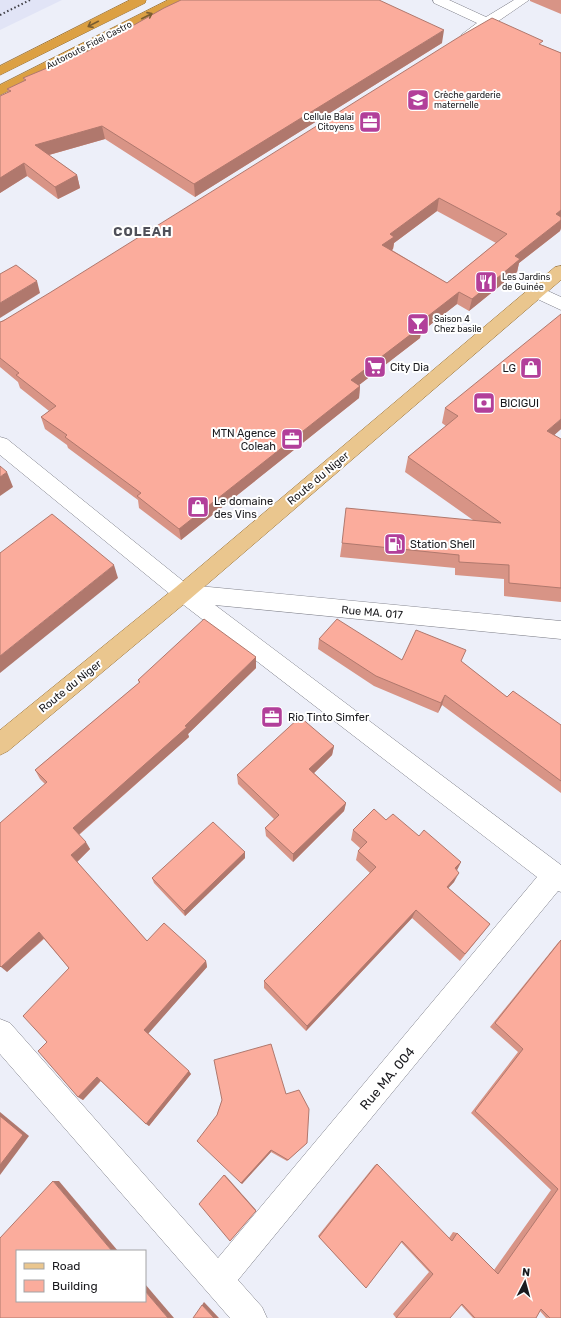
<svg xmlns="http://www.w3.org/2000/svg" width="561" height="1318" viewBox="0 0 561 1318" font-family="Rubik,sans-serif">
	<rect width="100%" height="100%" fill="#edeff9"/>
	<path fill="#e1e4f6" d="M0,0h62l-62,30z"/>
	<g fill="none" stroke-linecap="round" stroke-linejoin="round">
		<g stroke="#7c7d87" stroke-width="1">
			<g id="minor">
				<path d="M433,0h16l37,17 28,-17h15l-32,22 8,6 -2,3 -5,1 -10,-4c-8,5 -15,12 -25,10l-2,-3 16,-12 -43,-20z"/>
				<path d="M537,286l24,11v13l-30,-14 -2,-4 2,-4z"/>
				<path d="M0,437l7,2 181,146 373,36v18l-346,-34 346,260v27l-3,-1 -320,389 24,27 5,11h-37l-230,-264v-35l10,4 208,235 319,-381 -361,-278 -176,-144z"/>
			</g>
		</g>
		<g stroke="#987136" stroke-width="1">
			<path id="major" d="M561,266v14l-371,319 -182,152 -8,4v-25l176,-143 379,-320z"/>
		</g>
		<g stroke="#987136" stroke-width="1">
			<g id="highway">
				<path d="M130,0h16l-1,3 -145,72v-9z"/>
				<path d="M168,0h16l-1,3 -183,92v-10z"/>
			</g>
		</g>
		<use href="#minor" fill="#fff" fill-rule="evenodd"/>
		<use href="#major" fill="#eac68e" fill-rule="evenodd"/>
		<use href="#highway" fill="#dca043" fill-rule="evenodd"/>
		<path stroke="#3e3e43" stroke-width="2" stroke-dasharray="1.5 2.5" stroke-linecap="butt" d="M0,15l30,-15"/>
	</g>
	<g fill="#d89486" fill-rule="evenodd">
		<path d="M530,0h31v14l-31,-13z"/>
		<path d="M442,43l-247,154 -90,-58 -56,16 28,20 3,13 -22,11 -31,-23 -27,17v-97l8,-4 -1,-3 17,-8 -1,-3z"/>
		<path d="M542,45l19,8v175l-1,3 -41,32 -2,9 -48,39 -12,-7 -36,28 -1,6 -61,47 1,1 -1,12 -178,142 -42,-32 -1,-8 -70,-52 -1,-3 -22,-16 -4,-12 8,-6 -29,-23 -2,-6 -18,-15v-45zM437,211l59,32 -49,40 -55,-33 1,-1 1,-6z"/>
		<path d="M445,408l116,21 -7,6 7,4v163l-57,-6v-17l-49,-4v-7l-115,-11 2,-14 131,-23 -68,-48 3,-15 38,-31 -4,-3z"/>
		<path d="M319,639l83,21 60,2 45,35 54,28v68l-119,-88 -4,8 -64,-27 -56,-37z"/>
		<path d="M256,668l-68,66 1,3 -110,98 11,14 -13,13 70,79 59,20 1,6 -59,66 43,41 -42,52 -48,-45 -18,19 -5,-3 -31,-55 22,-74 -25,-29 -37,33 38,-188 -5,-5 -5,-9 104,-87 -1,-3z"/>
		<path d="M334,746l-2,9 -18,18 32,30 -2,8 -51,51 -27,-26 -1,-8 9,-9 -36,-35 -1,-9z"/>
		<path d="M386,820l33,16 42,26 -4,8 -3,12 -6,6 42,36 -30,37 -48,-43 -106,113 -42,-43v-7l106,-108 -14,-13 2,-9 2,-3 -9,-8 2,-10z"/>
		<path d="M245,852v6l-60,58 -31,-33 -2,-5z"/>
		<path d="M561,940v378h-15l-6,-7 -4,7h-63l-12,-13 -11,13h-54l-3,-4 36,-42 -28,-30 -35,46 -48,-52 57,-71 2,-1 72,74 4,-6 4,1 37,37 57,-80 -80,-77 47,-61 -28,-25 67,-83z"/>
		<path d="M286,1094l21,49 -1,1 -19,17 -16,-9 -29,32 -1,-1 -24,-68 5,-15z"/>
	</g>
	<g fill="#b0786d">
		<path d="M444,30l-2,13 -247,154 -1,-13z"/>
		<path d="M102,126l3,13 -67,19 -3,-13z"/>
		<path d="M24,163l3,13 -27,17v-15z"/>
		<path d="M77,175l3,13 -22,11 -3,-12z"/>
		<path d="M439,198l-2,13 -43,32 -1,6 -12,9 1,-13 8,-11z"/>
		<path d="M561,210v10l-5,-6z"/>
		<path d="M561,220v8l-1,3 -41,32 -2,9 -48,39 3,-12 43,-43z"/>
		<path d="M37,281l3,12 -40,25v-15z"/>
		<path d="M459,292l-2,12 -36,28 -1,6 -70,54 1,-12 68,-57z"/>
		<path d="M360,386l-1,12 -178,142 -2,-11z"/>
		<path d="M561,419v10l-19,17 5,-15z"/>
		<path d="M7,472l6,15 -13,9v-19z"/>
		<path d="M114,565l4,13 -118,95v-17z"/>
		<path d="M256,657v11l-68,66 1,3 -112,99 -4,-8 112,-102z"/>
		<path d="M445,695l-3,10 -4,8 3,-10z"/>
		<path d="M334,746l-2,9 -23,23v-9z"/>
		<path d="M346,803l-2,8 -51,51v-8z"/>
		<path d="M86,842l4,7 -14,14 -5,-8z"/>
		<path d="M245,852v6l-60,58 -1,-5z"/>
		<path d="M461,862l-5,10 -1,-4z"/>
		<path d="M459,873l-5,9 -12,13 5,-8z"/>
		<path d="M416,910l-4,8 -106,113 1,-5z"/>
		<path d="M39,932l5,6 -37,34 -6,-5z"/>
		<path d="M206,961l1,6 -59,67 -4,-4z"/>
		<path d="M189,1071l2,3 -42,52 -3,-2z"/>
		<path d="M97,1077l4,3 -18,20 -5,-3z"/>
		<path d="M0,1112l29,24 -29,39z"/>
		<path d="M271,1150v2l-29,32 -1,-1z"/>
		<path d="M224,1175h1l31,35 -26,31z"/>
		<path d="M53,1181h6l59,70h-6z"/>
		<path d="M145,1284l29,34h-6l-23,-27z"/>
		<path d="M204,1302l15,16h-5l-12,-13z"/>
	</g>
	<g fill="#fbac9c" stroke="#b0786d" fill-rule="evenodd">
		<path d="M181,0h198l65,30 -250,154 -92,-58 -67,19 42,30 -22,12 -31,-24 -24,15v-82l11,-5 -4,-2 19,-9 -3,-2 65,-27 76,-43z"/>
		<path d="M492,18l51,23 -4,3 22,9v157l-5,4 5,3v3l-46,36 5,3 -48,40 -13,-7 -40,31 4,2 -72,55 9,6 -181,143 -42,-33 4,-3 -76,-56 2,-2 -26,-18 15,-11 -40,-31 3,-2 -19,-15v-36l3,-1 48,-29 408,-255zM439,198l68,36 -60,49 -65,-38 12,-8 -4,-3z"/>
		<path d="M16,265l21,16 -37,22v-29z"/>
		<path d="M561,314v105l-14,12 14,8v149l-52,-5v-18l-50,-3v-7l-117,-12 4,-35 155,15 -93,-66 50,-41 -13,-8z"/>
		<path d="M0,466l7,6 -7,5z"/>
		<path d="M52,514l62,51 -114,91v-103z"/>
		<path d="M204,619l52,38 -71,69 2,1 -114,101 13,14 -15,13 76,86 17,-18 42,38 -62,69 45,41 -43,53 -49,-47 -19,20 -40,-46 9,-9 -24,-26 46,-48 -30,-36 -38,35 -1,-1v-143l47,-41 -12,-12 105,-88 -2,-2z"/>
		<path d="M337,619l65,41 14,-30 50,20 -5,11 46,36 6,-6 48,34v56l-116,-86 -4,8 -65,-27 -57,-37z"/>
		<path d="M300,717l34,29 -25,23 37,34 -53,51 -28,-26 14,-13 -42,-40z"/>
		<path d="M374,809l12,11 7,-6 26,22 5,-6 37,32 -6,6 4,5 -12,14 43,37 -25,30 -49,-44 -109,116 -43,-45 112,-114 -18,-16 9,-9 -14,-12z"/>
		<path d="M213,822l32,30 -61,59 -32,-33z"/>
		<path d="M561,940v378h-11l-9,-9 -5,9h-61l-13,-14 -12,14h-54l37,-44 -31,-33 -36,47 -47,-51 58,-73 75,77 5,-8 41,41 60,-85 -83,-78 48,-62 -28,-26z"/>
		<path d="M271,1044l15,50 13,-4 10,19 -2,34 -19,17 -17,-10 -30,33 -44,-42 20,-26 5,-15 -8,-40z"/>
		<path d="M0,1116l23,19 -23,30z"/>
		<path d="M224,1175l32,36 -26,30 -31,-37z"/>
		<path d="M53,1181l59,70h-95v50h128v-10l23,27h-168v-80z"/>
		<path d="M202,1305l12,13h-21z"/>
	</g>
	<defs><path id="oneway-shaft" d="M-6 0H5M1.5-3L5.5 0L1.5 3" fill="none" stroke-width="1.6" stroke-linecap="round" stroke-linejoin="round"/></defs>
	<g stroke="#7b5d30">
		<use href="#oneway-shaft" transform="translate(147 16) rotate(-27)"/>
		<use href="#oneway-shaft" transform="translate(93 24) rotate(153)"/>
	</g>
	<defs>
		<g id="school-square" transform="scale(1.15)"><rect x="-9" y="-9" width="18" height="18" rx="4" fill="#b23f9a" stroke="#fff"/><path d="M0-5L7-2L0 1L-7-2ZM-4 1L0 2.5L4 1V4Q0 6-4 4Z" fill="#fff"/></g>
		<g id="office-square" transform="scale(1.15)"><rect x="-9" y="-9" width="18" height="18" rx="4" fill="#b23f9a" stroke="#fff"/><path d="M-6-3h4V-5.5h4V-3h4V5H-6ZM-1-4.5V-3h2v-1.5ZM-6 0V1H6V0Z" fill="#fff"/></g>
		<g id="restaurant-square" transform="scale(1.15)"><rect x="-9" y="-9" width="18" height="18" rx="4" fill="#b23f9a" stroke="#fff"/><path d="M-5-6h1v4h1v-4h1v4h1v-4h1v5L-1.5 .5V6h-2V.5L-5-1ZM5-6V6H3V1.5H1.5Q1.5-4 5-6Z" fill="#fff"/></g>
		<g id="bar-square" transform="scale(1.15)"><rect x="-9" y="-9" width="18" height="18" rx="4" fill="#b23f9a" stroke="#fff"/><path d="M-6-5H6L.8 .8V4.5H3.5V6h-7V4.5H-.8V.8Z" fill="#fff"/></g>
		<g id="supermarket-square" transform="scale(1.15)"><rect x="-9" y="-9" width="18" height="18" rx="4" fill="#b23f9a" stroke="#fff"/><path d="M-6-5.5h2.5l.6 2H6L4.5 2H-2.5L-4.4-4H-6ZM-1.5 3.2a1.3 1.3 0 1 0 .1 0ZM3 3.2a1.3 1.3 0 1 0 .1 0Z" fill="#fff"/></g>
		<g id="shop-square" transform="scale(1.15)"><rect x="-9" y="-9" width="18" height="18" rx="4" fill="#b23f9a" stroke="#fff"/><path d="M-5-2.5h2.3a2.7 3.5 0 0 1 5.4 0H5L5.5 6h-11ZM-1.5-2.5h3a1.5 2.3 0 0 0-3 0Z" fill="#fff"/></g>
		<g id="bank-square" transform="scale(1.15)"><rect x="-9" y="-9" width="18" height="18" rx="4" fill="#b23f9a" stroke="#fff"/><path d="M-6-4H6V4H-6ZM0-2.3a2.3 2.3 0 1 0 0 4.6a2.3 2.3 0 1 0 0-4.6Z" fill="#fff"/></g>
		<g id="fuel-square" transform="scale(1.15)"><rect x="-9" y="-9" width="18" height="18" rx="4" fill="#b23f9a" stroke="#fff"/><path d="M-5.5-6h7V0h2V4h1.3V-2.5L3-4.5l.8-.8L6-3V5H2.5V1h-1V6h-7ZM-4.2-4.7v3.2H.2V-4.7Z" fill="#fff"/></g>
	</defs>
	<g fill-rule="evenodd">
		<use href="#school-square" x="418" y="100"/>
		<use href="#office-square" x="370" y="122"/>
		<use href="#restaurant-square" x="486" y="282"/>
		<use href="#bar-square" x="418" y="324"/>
		<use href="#supermarket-square" x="375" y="367"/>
		<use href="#shop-square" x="531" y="368"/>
		<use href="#bank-square" x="484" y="403"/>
		<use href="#office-square" x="292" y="439"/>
		<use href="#shop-square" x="198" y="507"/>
		<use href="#fuel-square" x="395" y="544"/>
		<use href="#office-square" x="272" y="717"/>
	</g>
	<g text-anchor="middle" stroke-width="4" stroke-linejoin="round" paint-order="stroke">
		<g font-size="9" fill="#1a1a1e" stroke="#fff">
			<text transform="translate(89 45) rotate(-27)" y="3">Autoroute Fidel Castro</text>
		</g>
		<g font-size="9" fill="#1a1a1e" stroke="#fff" text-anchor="start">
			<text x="434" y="98">Crèche garderie<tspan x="434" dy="10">maternelle</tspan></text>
			<text x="354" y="120" text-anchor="end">Cellule Balai<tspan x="354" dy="10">Citoyens</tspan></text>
			<text x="502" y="280">Les Jardins<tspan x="502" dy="10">de Guinée</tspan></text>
			<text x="434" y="322">Saison 4<tspan x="434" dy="10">Chez basile</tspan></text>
		</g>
		<g font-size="11" fill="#1a1a1e" stroke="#fff" text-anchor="start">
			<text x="390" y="371">City Dia</text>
			<text x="516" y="372" text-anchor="end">LG</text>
			<text x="500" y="407">BICIGUI</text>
			<text x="276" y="437" text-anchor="end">MTN Agence<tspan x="276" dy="13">Coleah</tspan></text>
			<text x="214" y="505">Le domaine<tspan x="214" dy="13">des Vins</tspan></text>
			<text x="410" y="548">Station Shell</text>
			<text x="288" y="721">Rio Tinto Simfer</text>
		</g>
		<g font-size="11" fill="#1a1a1e" stroke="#fff">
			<text transform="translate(318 478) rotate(-40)" y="4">Route du Niger</text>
			<text transform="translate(372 612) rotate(5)" y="4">Rue MA. 017</text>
			<text transform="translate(70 686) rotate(-39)" y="4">Route du Niger</text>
		</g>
		<g font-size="13" font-weight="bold" letter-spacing="1" fill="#4f5059" stroke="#fff">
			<text x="143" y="236">COLEAH</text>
		</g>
		<g font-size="13" fill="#1a1a1e" stroke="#fff">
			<text transform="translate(387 1078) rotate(-50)" y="5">Rue MA. 004</text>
		</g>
	</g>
	<rect x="16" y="1250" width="130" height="52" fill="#ffffff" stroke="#a3a3a5"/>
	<rect x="24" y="1263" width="20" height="6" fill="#eac68e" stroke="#a3a3a5"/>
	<text x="52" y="1270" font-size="12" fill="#1a1a1e">Road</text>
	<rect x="24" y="1280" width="20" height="12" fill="#fbac9c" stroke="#a3a3a5"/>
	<text x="52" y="1290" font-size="12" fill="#1a1a1e">Building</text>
	<g transform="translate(525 1282) rotate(6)" stroke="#ffffff" stroke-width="3" paint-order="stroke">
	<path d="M0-3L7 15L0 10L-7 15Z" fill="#1a1a1e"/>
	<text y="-6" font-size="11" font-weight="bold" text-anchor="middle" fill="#1a1a1e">N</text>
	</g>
</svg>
